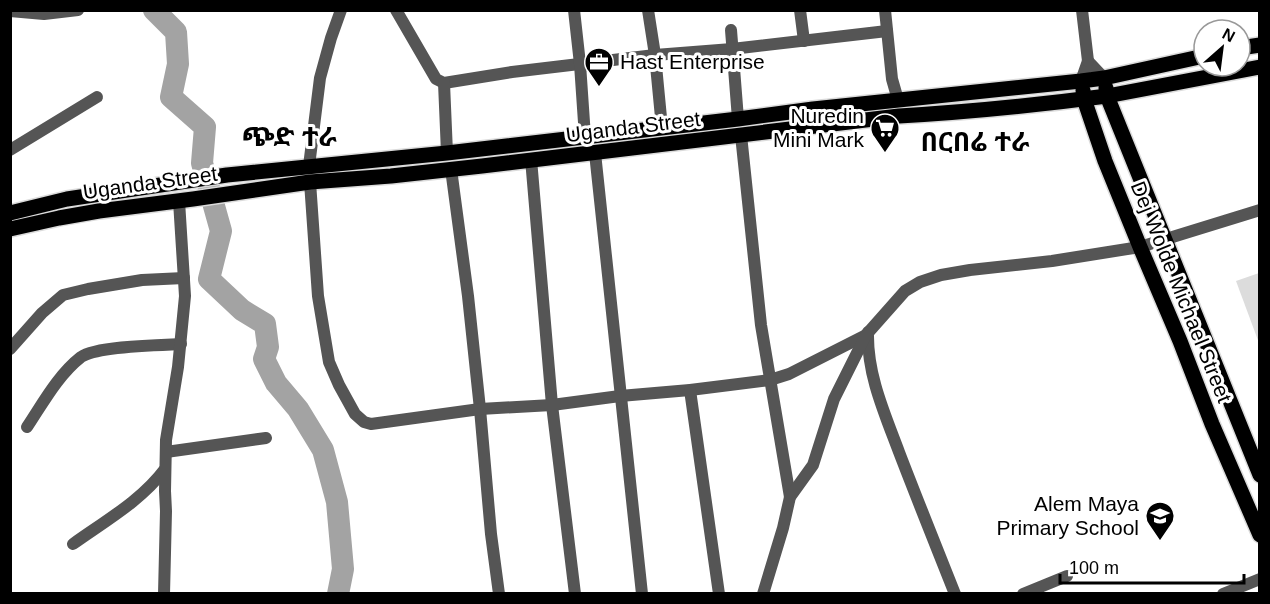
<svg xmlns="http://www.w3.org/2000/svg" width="1270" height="604" viewBox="0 0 1270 604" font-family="Arial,'Noto Sans Ethiopic',sans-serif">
	<rect width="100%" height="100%" fill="#fff"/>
	<path fill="#dcdcdc" d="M1259,273h1l-1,70 -23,-62z"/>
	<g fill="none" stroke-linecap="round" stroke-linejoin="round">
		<path stroke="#a3a3a3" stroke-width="22" d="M154,10l22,22 2,32 -7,33 34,30 -3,36 19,68 -12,48 33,31 23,14 3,23 -4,12 12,24 22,26 25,41 14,52 6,67 -5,25"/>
		<g stroke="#dbdbdb" stroke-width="18">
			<g id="primary">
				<path d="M1240,48l20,-3"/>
				<path d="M1106,88l1,8 153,379"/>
				<path d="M1083,90l1,9 21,62 35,86 40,94 32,83 48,111"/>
				<path d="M10,213l57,-14 160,-24 220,-22 291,-34 75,-10 268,-28 23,-3 100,-22"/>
				<path d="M10,229l49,-11 40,-7 94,-12 117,-17 81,-6 91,-10 417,-50c70,-4 139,-11 208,-20l153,-29"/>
			</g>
		</g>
		<g stroke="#555" stroke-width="12">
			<path d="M396,10l40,69 8,4 68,-11 143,-17 77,-6 155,-18"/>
			<path d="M574,10l6,54 5,73"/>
			<path d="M648,10l7,45 7,73"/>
			<path d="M800,10l4,31"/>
			<path d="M10,11l34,3 34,-4"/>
			<path d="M731,30l7,89"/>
			<path d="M1081,81l7,-20 16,17"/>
			<path d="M444,83l3,70"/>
			<path d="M741,135l20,190 29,172"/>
			<path d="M10,150l87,-53"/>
			<path d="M595,153l47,441"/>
			<path d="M531,159l21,246 23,189"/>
			<path d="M309,166l11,-88 11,-40 10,-28"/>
			<path d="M451,169l17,127 12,113 11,125 8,60"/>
			<path d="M310,182l8,114 11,66 10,23 16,29 9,8 7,2 109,-15 72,-4 68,-9 70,-6 80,-10 19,-6 77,-39"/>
			<path d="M868,332c-1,42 16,80 31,120 18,47 37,94 56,142"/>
			<path d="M10,349l32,-36 21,-18 25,-6 54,-9 42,-2"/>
			<path d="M690,390l29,204"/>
			<path d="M27,427c16,-24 31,-52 54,-70 15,-11 79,-12 100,-13"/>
			<path d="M166,452l100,-14"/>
			<path d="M73,544c32,-23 68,-43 92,-75"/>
			<path d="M164,594l2,-83 -1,-20 1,-51 12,-73 7,-71 -6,-95"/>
			<path d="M763,594l20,-66 7,-31 23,-32 21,-66 32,-64 39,-44 15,-9 21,-7 29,-5 82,-9 88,-14 120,-37"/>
			<path d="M1023,594l44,-18"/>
			<path d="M1223,594l37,-15"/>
		</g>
		<g stroke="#555" stroke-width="12">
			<path d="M885,10l7,69 6,21"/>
			<path d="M1082,10l6,51"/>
		</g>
		<use href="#primary" stroke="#000" stroke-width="15"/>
	</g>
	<defs>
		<g id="office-pin" transform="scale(1.5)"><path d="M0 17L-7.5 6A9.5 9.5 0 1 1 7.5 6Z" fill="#000" stroke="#fff"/><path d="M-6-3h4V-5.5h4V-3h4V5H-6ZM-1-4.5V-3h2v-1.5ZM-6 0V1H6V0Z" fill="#fff"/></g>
		<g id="supermarket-pin" transform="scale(1.5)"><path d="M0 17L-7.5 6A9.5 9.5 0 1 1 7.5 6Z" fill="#000" stroke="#fff"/><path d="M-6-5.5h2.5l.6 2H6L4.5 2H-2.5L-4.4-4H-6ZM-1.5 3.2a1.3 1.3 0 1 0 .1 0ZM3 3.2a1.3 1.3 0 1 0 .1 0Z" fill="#fff"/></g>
		<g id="school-pin" transform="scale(1.5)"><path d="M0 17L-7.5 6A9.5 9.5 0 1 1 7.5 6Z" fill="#000" stroke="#fff"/><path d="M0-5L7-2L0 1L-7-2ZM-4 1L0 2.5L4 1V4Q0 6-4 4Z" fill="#fff"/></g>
	</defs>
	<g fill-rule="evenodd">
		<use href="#office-pin" x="599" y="62"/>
		<use href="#supermarket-pin" x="885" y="128"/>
		<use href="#school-pin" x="1160" y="516"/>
	</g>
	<g text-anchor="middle" stroke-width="6" stroke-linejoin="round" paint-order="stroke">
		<g font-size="21" fill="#000" stroke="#fff" text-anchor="end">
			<text x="620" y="69" text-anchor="start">Hast Enterprise</text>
			<text x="864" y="123">Nuredin<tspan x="864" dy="24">Mini Mark</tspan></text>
			<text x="1139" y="511">Alem Maya<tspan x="1139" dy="24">Primary School</tspan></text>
		</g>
		<g font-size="21" fill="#000" stroke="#fff">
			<text transform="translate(633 127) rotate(-7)" y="7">Uganda Street</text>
			<text transform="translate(150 183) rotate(-8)" y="7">Uganda Street</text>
			<text transform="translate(1181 292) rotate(68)" y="7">Dej Wolde Michael Street</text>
		</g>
		<g font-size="27" font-weight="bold" fill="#000" stroke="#fff">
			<text x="289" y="146">ጭድ ተራ</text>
			<text x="975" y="151">በርበሬ ተራ</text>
		</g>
	</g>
	<rect width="1270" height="604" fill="none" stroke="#000000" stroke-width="24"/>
	<g transform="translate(1222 48) rotate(28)"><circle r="28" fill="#ffffff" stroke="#999999" stroke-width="1.5"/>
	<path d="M0-4.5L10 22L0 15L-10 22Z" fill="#000000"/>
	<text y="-9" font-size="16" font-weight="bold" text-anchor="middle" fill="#000000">N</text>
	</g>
	<path d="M1060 574v9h184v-9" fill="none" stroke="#000000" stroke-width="3"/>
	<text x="1069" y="574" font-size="18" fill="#000000" stroke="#ffffff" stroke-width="4.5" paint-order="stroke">100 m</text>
</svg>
